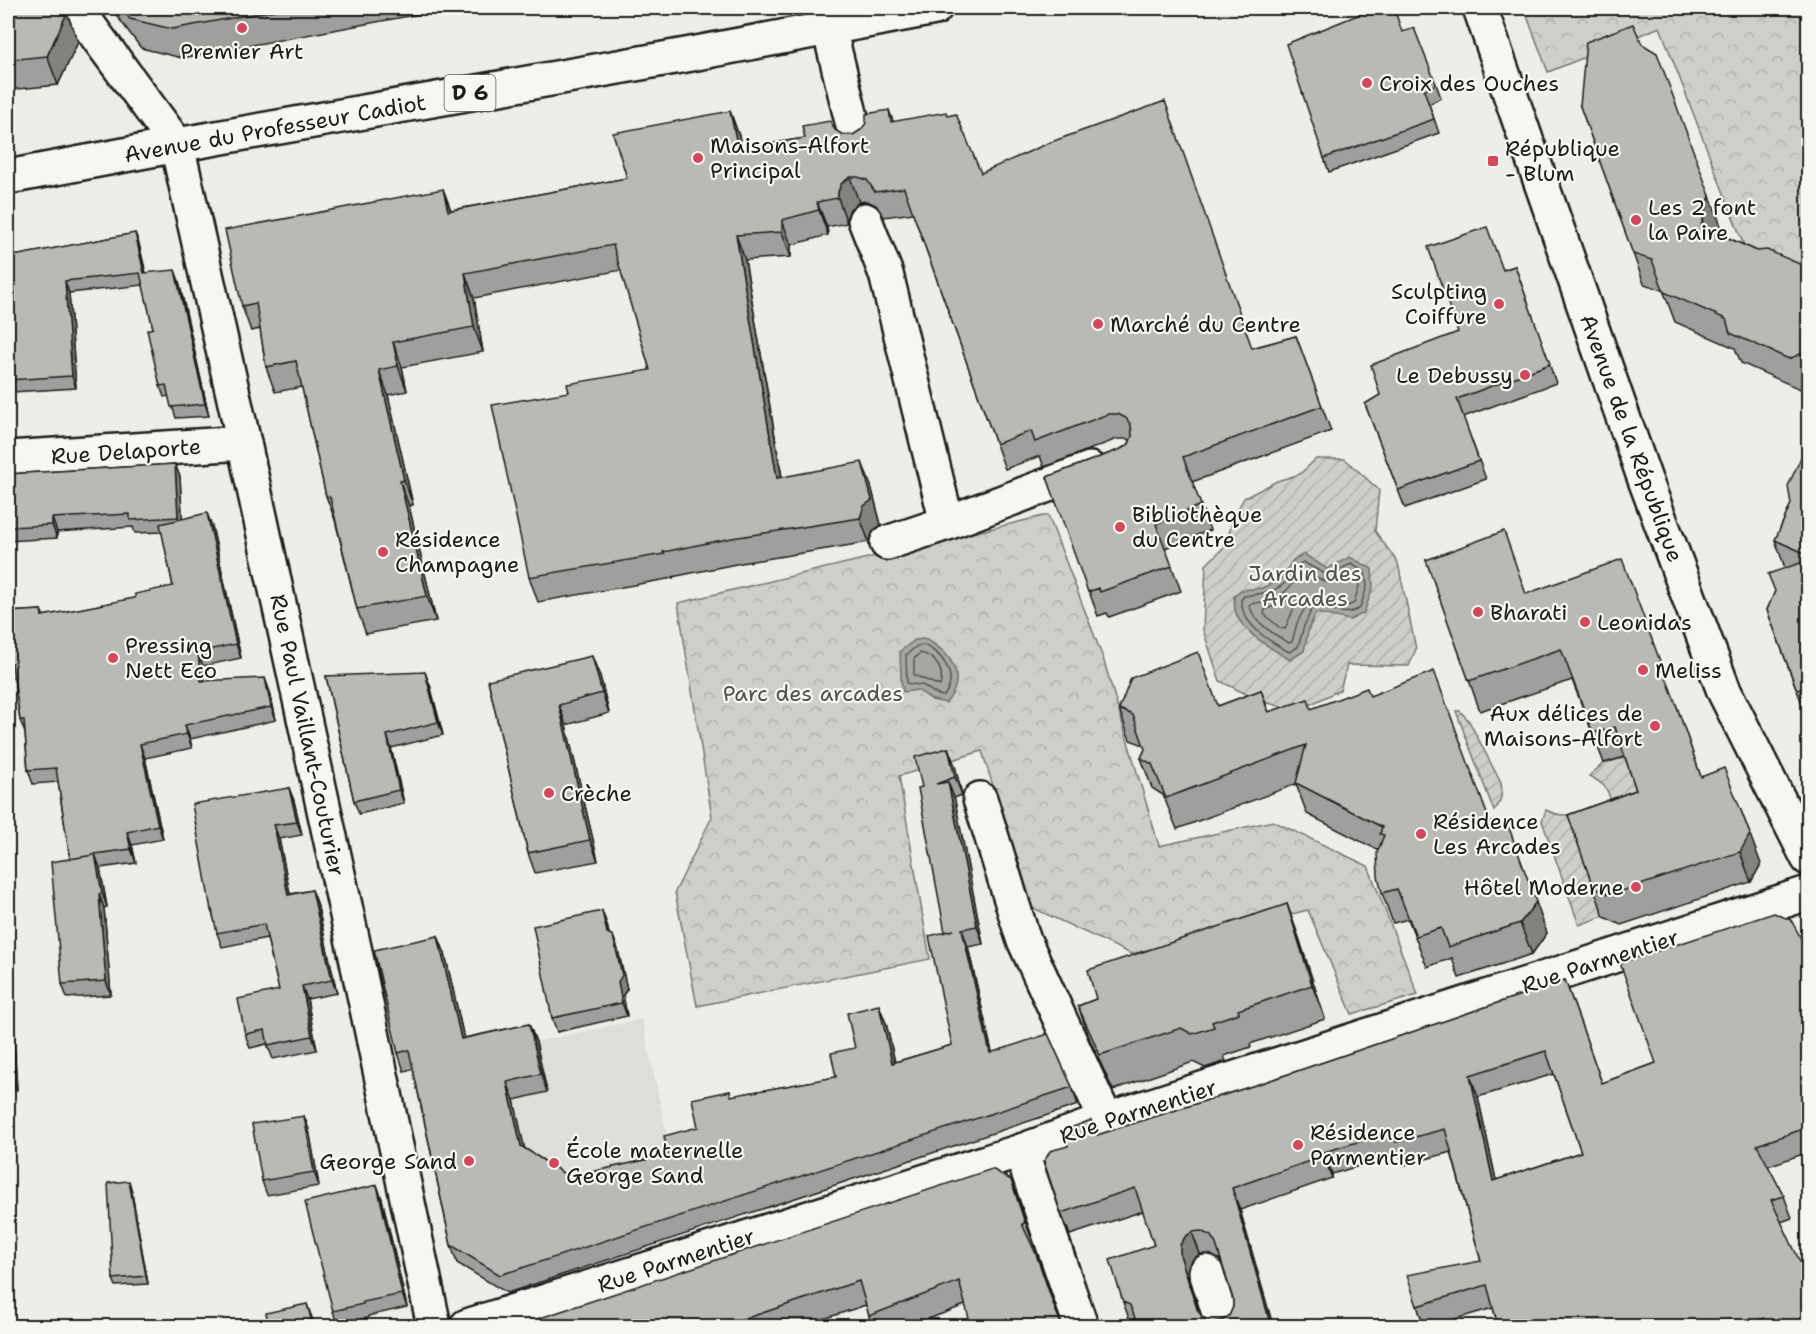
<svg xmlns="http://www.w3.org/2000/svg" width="1816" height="1334" viewBox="0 0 1816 1334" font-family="'Shantell Sans',sans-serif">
	<defs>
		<pattern id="park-crowns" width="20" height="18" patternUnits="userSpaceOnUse" patternTransform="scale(1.5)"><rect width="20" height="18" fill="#cececb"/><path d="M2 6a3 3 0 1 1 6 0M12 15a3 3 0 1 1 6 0" fill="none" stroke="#b0b0ae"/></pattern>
		<pattern id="garden-furrows" width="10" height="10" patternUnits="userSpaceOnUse" patternTransform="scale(1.5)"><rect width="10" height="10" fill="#cececb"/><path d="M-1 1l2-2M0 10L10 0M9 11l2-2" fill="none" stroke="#b0b0ae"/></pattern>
	</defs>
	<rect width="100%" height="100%" fill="#edede9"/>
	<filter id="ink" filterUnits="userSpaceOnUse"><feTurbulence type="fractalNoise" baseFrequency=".0167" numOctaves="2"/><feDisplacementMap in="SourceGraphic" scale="12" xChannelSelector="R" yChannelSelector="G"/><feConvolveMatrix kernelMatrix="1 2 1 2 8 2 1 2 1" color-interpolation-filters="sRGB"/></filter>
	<g filter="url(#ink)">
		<path fill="#ddddda" d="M642,1019l46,214 -181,60 -50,-30 -42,-195z"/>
		<g fill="url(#park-crowns)" stroke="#757574" stroke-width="1.5">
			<path d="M1524,8h284v272l-60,-24 -88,-229 -112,45z"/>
			<path d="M1048,515l55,143 56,188 114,-25 95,45 50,129 -66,19 -44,-104 -177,44 -100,-47 -49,-156 -83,25 31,183 -233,47 -22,-114 37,-75 -34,-214z"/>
		</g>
		<g fill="url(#garden-furrows)" stroke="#757574" stroke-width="1.5">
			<path d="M1316,459h29l34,31 -4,41 23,32 18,86 -7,17 -62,-1 -7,25 -43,21 -39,-11 -38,-19 -17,-51 3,-65 20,-20 7,-27 11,-20 33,-17 23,-7z"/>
			<path d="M1456,711h4l9,10 32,62c2,11 0,20 -7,28z"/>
			<path d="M1626,757l21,63 -43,96 -25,9 -37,-104 4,-11c22,12 43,0 65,-7 -3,-16 -8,-20 -22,-27l15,-13z"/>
		</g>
		<g fill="#a6a6a3" stroke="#6f6f6d" stroke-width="1.5">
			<path d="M1304,554l23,15 23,-12 22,12 1,18 -9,26 -14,7 -34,-7 -7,15 -5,23 -14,9c-17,-11 -50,-28 -55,-50 -1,-4 0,-9 -1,-14l7,-6 21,-2 18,-8 13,-20z"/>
			<path d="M925,639c26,13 43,38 21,64l-14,-3 -14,-10 -15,2 -2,-12 -1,-29 15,-11z"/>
		</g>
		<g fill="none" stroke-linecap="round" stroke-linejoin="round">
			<g stroke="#535352" stroke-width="1.5">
				<path d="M1303,562l24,13 24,-11 14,8 2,14 -7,22c-20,12 -31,-5 -48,1l-8,17 -6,21 -9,5c-20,-11 -47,-27 -48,-52l3,-4c13,-2 30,-3 41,-13 7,-7 8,-16 18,-21z"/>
				<path d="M1303,571l23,11 6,-1 18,-8 8,4 1,9 -5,17 -6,3 -30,-6 -11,4 -10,19 -5,19 -3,1c-16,-9 -34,-20 -40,-38 5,-3 11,-2 18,-4 22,-7 22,-15 36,-30z"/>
				<path d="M1293,598h3l1,3 -12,28 -5,-1 -16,-14 1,-4z"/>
				<path d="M924,645c19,9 35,31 20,51 -11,-1 -13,-7 -22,-11 -6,-1 -10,0 -15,-2l-1,-28 11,-9z"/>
				<path d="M920,653c16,3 25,18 20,33l-26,-11v-16z"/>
			</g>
			<g stroke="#1c1c1c" stroke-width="38">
				<g id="minor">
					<path d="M76,8l101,137 67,298 110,504 80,379"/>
					<path d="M829,28l28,114"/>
					<path d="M865,220l21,54 61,249 143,-54"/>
					<path d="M8,458l236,-15"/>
					<path d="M887,543l60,-20"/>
					<path d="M980,799l43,139 83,182"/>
					<path d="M1021,1151l60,175"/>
					<path d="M1206,1272l17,54"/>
					<path d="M467,1326l554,-175 85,-31 702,-227"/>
				</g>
			</g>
			<g stroke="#1c1c1c" stroke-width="38">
				<g id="major">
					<path d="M1480,8l164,469 80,214 84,167"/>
					<path d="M8,177l169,-32 509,-90 249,-47"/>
				</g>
			</g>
			<use href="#minor" stroke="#f6f6f2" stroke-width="33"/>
			<use href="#major" stroke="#f6f6f2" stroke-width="33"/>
		</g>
		<g fill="#9f9f9d" stroke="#1c1c1c" stroke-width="1.5" fill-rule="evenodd">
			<path d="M8,8l59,5 11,29 -20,43 -50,5z"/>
			<path d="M111,8h341l-270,50 -41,-10z"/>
			<path d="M1402,32l34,52 5,14 -12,6 10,29 -110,39 -5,-14z"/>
			<path d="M1580,106l141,120 -3,7 39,18 52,17v117l-9,4 -59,-26 -6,-15 -60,-26 -12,-32 -19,-6z"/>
			<path d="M889,110l4,11 88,52 271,175 44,-12 35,95 -139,51 18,48 -45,18 16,43 -72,26 -2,-4 -9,3 -51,-139 74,-28 8,-5 1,-4 -3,-1h-10l-73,28 -4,-11 -35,13 -92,-256 -29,4 -8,-12 -9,-4 -8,1 -9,7 -3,8v6l-20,4 1,8 -37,10v12l-46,3 37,217 89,9 10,39 -8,6 -4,11 -128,21 -69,14 1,1 -135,24 -9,-25 40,-185 81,-22 -29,-100 -147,28 9,54 -81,15 5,24 -19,4 25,110 -4,1 27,115 -70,13 -9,-25 -22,-89 -9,-24 -24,-109 -27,5 -9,-25 -6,-38 -9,2 -9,-25 201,-117 8,21 176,-32 103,-67 9,25 3,12 63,-10 30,-8 8,5h10l8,-5z"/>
			<path d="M135,233l4,11 7,29 33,8 30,135 -33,2 -7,-22 -5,1 -4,-11 -7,-58 -10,-43 -74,8 7,95 -64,4 -4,-12v-123z"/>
			<path d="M1515,266l41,117 -93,34 23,62 -81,29 -40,-104 15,-9 78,-63 45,-62z"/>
			<path d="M1809,440v279l-1,1 -41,-110 18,-42 -10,-28 16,-36z"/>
			<path d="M175,464l5,13 2,42 30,7 29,132 -38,8 2,15 65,11 6,28 -86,19 2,9 -47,10 18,81 -31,6 4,18 -36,5 7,39 -3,1 7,87 -44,3 -5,-14 8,-125 -12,-77 -25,2 -5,-14 -3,-37 -5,-13 -6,-42h-6v-66l33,-2 3,6 91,-18 38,-12 -11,-54 -27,1 -2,-6 -76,5v6l-49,3v-67z"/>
			<path d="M1426,560l100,34 150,110 25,73 60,87 -10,18 -130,43 -17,-8 -36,-102 68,-25 -11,-33 -21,6 -32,-83 -92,31z"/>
			<path d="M326,676l104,9 13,50 -52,13 13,55 -45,11 -5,-13z"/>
			<path d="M600,676l9,37 -43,12 32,136 -63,12 -7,-20 -40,-173z"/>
			<path d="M1261,690l8,22 42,-3 59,-13 123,134 54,103 -15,21 -73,24 -7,-20 -25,9 -19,-48 -15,4 -11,-30 -4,-43 -71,-36 -11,-30 -119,45 -14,-34 -11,-7 -11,-30 4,-9 -1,-4 -14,-5 -11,-31 99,-3z"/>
			<path d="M948,748l7,18 7,29 -8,3 29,146 -15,3 24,105 80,35 6,18 -571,188 -50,-30 -6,-18 -38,-176 -9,2 -6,-18 40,-117 7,18 19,84 65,-14 7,18 11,50 -33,8 10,48 45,29 99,-22 64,-59 104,-19 19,-29 31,-25 9,39 57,-17 -6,-113 -24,-145z"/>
			<path d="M289,788l5,13 8,34 -23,4 11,55 22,-4 5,13 20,90 -30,6 10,51 -44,9 -6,-15 -17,4 -5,-14 34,-44 -12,-52 -45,9 -5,-14 -2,-12 -4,-11z"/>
			<path d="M1287,904l12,34 26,81 -75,25 1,3 -27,9 2,5 -21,7 -12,-6 -80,28 -23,-50 -12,-34 18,-7z"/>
			<path d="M602,911l5,14 2,9 4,2 5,14 9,39 -4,6 4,21 -70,16 -5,-14z"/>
			<path d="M1809,953v199l-41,14 16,30 8,22 -11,4 28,104h-311l-5,-18 -62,18h-7l-7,-20 64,-45 -30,-109 -47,13 -5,-11 -67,20v4l-92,32 33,116h-136l-6,-2 -8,-22 31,-57 -11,-34 -73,24 -9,-22 36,-78 168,-53 300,-102 37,103 54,-20zM1554,1074l27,78 -85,28 -18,-83zM1200,1254h9l10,5 3,4 11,36v8l-4,9 -8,5 -10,1 -9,-5 -3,-4 -11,-35v-11l5,-8z"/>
			<path d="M8,1013l5,14 4,63h-9z"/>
			<path d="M304,1116l5,14 10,56 -52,9 -5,-14z"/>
			<path d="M1011,1180l23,66 -69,59 -55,21h-38l-6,-21 -64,21h-286z"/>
			<path d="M377,1185l5,14 25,108 -39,9v2l-31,6 -4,-13z"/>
			<path d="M131,1188l17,96 -32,2 -3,-7z"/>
		</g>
		<g fill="#82827f" stroke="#1c1c1c" stroke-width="1.5">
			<path d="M67,13l11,29 -20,43 -11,-29z"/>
			<path d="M730,111l9,25 8,38 -9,-25z"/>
			<path d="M850,177l9,25 -9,7 -3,8v6l-9,-25v-6l3,-8z"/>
			<path d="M443,189l9,25 -4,-3z"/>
			<path d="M1710,196l11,30 -9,29 -11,-29z"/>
			<path d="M817,202l10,25 1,8 -9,-25z"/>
			<path d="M782,220l9,25v12l-9,-25z"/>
			<path d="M135,233l4,11 9,40 -4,-11z"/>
			<path d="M736,235l9,25 41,243 -9,-25z"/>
			<path d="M175,270l4,11 30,135 -4,-12z"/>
			<path d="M465,273l9,25 9,54 -9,-25z"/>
			<path d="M65,281l4,12 7,95 -4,-12z"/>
			<path d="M393,342l9,25 5,24 -9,-25z"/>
			<path d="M379,370l9,25 25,110 -9,-25z"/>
			<path d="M862,462l9,24 10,39 -8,6 -4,11 -9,-24z"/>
			<path d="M175,464l5,13 3,53 -5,-13z"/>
			<path d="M400,481l9,25 27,115 -9,-25z"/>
			<path d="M207,513l5,13 29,132 -5,-14z"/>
			<path d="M52,518l5,14v6l-5,-13z"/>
			<path d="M198,652l5,14 3,29 -5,-14z"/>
			<path d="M592,656l8,20 9,37 -7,-20z"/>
			<path d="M425,672l5,13 13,50 -5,-13z"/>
			<path d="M265,678l5,14 6,28 -5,-13z"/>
			<path d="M559,705l7,20 32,136 -8,-21z"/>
			<path d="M185,725l5,14 2,9 -5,-14z"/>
			<path d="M387,735l4,13 13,55 -5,-13z"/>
			<path d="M140,744l5,14 18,81 -5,-14z"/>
			<path d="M948,748l7,18 7,29 -7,-18z"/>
			<path d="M948,782l7,18 28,144 -6,-18z"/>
			<path d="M289,788l5,13 8,34 -5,-13z"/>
			<path d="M1740,808l21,56 -10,18 -11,-30z"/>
			<path d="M274,825l5,14 14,69 -5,-13z"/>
			<path d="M127,832l5,13 4,18 -5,-14z"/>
			<path d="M95,854l5,14 7,39 -5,-14z"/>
			<path d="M312,890l5,13 20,90 -5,-13z"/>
			<path d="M99,894l5,14 7,87 -5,-14z"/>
			<path d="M1536,902l11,31 -15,21 -12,-31z"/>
			<path d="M1287,904l12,34 26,81 -13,-34z"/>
			<path d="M602,911l5,14 5,22 -5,-14z"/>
			<path d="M962,929l6,18 28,124 -6,-18z"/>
			<path d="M438,936l7,18 23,103 -7,-18z"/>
			<path d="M613,936l5,14 9,39 -4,6 4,21 -5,-13 -4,-21z"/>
			<path d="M302,986l5,13 10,51 -5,-14z"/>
			<path d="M879,1005l7,18 13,58 -7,-18z"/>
			<path d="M8,1013l5,14 4,63 -6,-14z"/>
			<path d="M529,1024l7,18 11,50 -6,-18z"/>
			<path d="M1470,1075l8,22 23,106 -8,-22z"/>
			<path d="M507,1082l7,18 14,64 -7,-18z"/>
			<path d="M304,1116l5,14 10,56 -5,-14z"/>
			<path d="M1324,1152l8,22v4l-8,-22z"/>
			<path d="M129,1181l2,7 17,96 -2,-8z"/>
			<path d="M377,1185l5,14 25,108 -5,-13z"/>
			<path d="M1232,1188l8,22 33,116h-2z"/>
			<path d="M1192,1232l8,22 -7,5 -5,8v11l15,48 -6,-17 -17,-54v-10l5,-8z"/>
			<path d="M307,1304l8,22h-2z"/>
		</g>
		<g fill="#b9b9b6" stroke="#1c1c1c" stroke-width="1.5" fill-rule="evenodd">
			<path d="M8,8h55l4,5 -20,43 -39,4z"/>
			<path d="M121,8h165l-114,21 -42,-10z"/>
			<path d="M1375,8h9l12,6 6,18 12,-4 22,56 -12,6 10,29 -110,39 -38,-114z"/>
			<path d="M1633,24l9,20 15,9 53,143 -9,30 56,25 10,-1 42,18v85l-4,-1 -16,7 -59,-26 -4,-14 -62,-27 -12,-32 -19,-6 -53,-148 6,-64z"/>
			<path d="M1165,101l87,247 44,-12 26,70 -139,51 18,48 -45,19 16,42 -72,26 -1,-4 -11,4 -41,-115 74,-28 8,-5 3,-8 -1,-11 -5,-7 -8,-4h-10l-73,28 -4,-11 -35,13 -92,-256 -29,4 -8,-12 -9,-3h-8l-9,7 -3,8v6l-21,4 2,8 -37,10v12l-46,3 41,243 85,-16 10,38 -8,6 -4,12 -128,20 -69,14 1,2 -135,23 -37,-172 77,-13 -2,-8 83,-14 -37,-125 -148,28 9,54 -81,15 5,24 -19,4 25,110 -4,1 27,115 -70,13 -27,-112 -4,-1 -30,-135 -30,6 -10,-64 -14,3 -17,-76 218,-41 5,22 179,-33 -14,-45 117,-22 8,38 67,-11 -3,-12 28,-5 5,9 8,5h10l8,-5 5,-7v-9l23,-4 2,12 55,-10 2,4 8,-2 25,59 70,-31z"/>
			<path d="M1487,227l16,43 12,-4 35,98 -93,35 22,62 -81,29 -33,-86 15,-9 -9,-30 87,-33 -30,-85z"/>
			<path d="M135,233l9,40 31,-3 30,134 -34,3 -5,-22 -6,1 -13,-56 6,-2 -13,-55 -75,8 7,95 -64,4v-123z"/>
			<path d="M1809,440v115l-34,-15 16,-36 -3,-18z"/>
			<path d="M175,464l3,53 -48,3v-6l-78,4v7l-44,2v-53z"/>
			<path d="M207,513l29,131 -38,8 3,29 64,-3 6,29 -86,18 2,9 -47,10 18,81 -31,7 4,17 -36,5 7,39 -3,1 7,87 -44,3 -11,-122 43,-7 -24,4 -14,-91 -28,2 -4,-50h-4l-8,-57 -4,1v-52l33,-2 1,6 93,-18v-4l38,-8 -13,-62z"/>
			<path d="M1504,531l22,63 96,-35 54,145 25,73 23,-9 16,40 10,26 -10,18 -130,43 -17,-8 -25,-72 68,-25 -21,-63 -22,6 -32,-84 -92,32 -43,-121z"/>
			<path d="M1809,560v127l-12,3 -30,-80 8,-19 -7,-17z"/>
			<path d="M1198,652l20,54 43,-16 7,22 40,-13 3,10 56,-21 3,8 64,-25 59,159 15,-5 28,77 -16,21 -72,24 -7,-19 -25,8 -19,-47 -15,4 -4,-17 -1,-23 7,-18 -4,-1 2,-7 -86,-44 10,-38 -140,53 -14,-34 -11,-6 4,-9 -12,-34 -14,-6 12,-31z"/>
			<path d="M592,656l10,37 -43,12 31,135 -62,13 -40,-173z"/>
			<path d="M425,672l13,50 -51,13 12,55 -45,11 -28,-125z"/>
			<path d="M948,748l7,29 -19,7 12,-2 29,144 -15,3 28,124 58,-19 24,53 -572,188 -49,-30 -42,-195 -11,3 -24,-103 64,-14 23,103 68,-15 12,50 -34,8 14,64 48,31 99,-22 -4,-19 34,-9 -6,-28 38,-8 1,5 105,-19 -5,-24 24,-5 -8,-35 32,-8 13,58 60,-18 -23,-109 25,-6 -9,2 -27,-144 4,-1 -7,-30z"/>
			<path d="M289,788l8,34 -23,3 14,70 24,-5 20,90 -30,6 10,50 -44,9 -3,-15 -20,4 -7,-35 41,-9 -15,-66 -47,9 -5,-23h-1l-19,-106z"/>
			<path d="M1287,904l25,81 -74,25 1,3 -27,9 2,5 -22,7 -11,-6 -81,27 -22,-49 18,-7 -8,-29z"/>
			<path d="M602,911l5,22 6,3 9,39 -4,7 4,21 -70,15 -19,-92z"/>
			<path d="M1774,913l17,7 18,33v174l-52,18 27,51 -13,4 38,81v45h-55l10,-8 -25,8h-241l-11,-41 -70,21 -10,-31 74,-14 -36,-132 -49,13 -5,-10 -67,20v4l-92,32 39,138h-89l-3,-7 -21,7h-20l-8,-21 -7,-3 -13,-42 44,-15 -19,-57 -74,25 -17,-51 6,-11 18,-5 -5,-15 28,-11 6,15 168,-53 300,-102 37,103 54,-20 -36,-100zM1546,1051l35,101 -88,29 -23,-106zM1201,1231l10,5 5,8 17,55v8l-4,9 -8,5 -10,1 -9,-5 -5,-8 -17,-54v-10l5,-8 7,-5z"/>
			<path d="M8,1013l3,63h-3z"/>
			<path d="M304,1116l10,56 -52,9 -10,-57z"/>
			<path d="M992,1169l19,11 14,43 -3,1 14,30 19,55 7,17h-91l-12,-45 -90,35 -10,-35 -136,45h-207z"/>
			<path d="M129,1181l17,95 -33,3 -5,-96z"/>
			<path d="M377,1185l25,109 -39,8v2l-30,7 -28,-109z"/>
			<path d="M307,1304l6,22h-44l-3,-13z"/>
		</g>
	</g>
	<g fill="#d1495b" stroke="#f6f6f2" stroke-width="2">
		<circle cx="242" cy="28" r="6"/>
		<circle cx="1367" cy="83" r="6"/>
		<circle cx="698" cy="158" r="6"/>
		<rect x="1487" y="155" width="12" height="12" rx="3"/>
		<circle cx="1636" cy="220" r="6"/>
		<circle cx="1499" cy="304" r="6"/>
		<circle cx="1098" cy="324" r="6"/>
		<circle cx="1525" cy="375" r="6"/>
		<circle cx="1120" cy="527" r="6"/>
		<circle cx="383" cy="552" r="6"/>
		<circle cx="1478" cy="612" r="6"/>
		<circle cx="1585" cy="622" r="6"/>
		<circle cx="113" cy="658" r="6"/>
		<circle cx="1643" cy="670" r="6"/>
		<circle cx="1655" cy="726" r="6"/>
		<circle cx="549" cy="793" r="6"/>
		<circle cx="1421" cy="834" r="6"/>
		<circle cx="1636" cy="887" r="6"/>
		<circle cx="1298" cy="1145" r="6"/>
		<circle cx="469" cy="1161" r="6"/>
		<circle cx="554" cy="1163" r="6"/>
	</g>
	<g text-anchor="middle" stroke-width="4.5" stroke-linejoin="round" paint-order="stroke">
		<rect fill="#f6f6f2" stroke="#5d5d5c" stroke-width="1.5" x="444.5" y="75" width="51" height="36" rx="4.5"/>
		<g font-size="21" font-weight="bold" fill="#1c1c1c">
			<text x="470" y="100">D 6</text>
		</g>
		<g font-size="22" fill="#1c1c1c" stroke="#f6f6f2" text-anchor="start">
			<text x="242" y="59" text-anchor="middle">Premier Art</text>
			<text x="1379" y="91">Croix des Ouches</text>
			<text x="710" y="153">Maisons-Alfort<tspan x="710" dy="25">Principal</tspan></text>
			<text x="1505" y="156">République<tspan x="1505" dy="25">- Blum</tspan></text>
			<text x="1648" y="215">Les 2 font<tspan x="1648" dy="25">la Paire</tspan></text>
			<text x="1487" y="299" text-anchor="end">Sculpting<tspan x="1487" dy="25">Coiffure</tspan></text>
			<text x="1110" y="332">Marché du Centre</text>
			<text x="1513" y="383" text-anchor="end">Le Debussy</text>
			<text x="1132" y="522">Bibliothèque<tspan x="1132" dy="25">du Centre</tspan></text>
			<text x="395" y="547">Résidence<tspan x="395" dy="25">Champagne</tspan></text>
			<text x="1490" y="620">Bharati</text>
			<text x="1597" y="630">Leonidas</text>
			<text x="125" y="653">Pressing<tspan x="125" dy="25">Nett Eco</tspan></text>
			<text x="1655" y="678">Meliss</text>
			<text x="1643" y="721" text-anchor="end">Aux délices de<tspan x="1643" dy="25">Maisons-Alfort</tspan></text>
			<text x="561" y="801">Crèche</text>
			<text x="1433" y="829">Résidence<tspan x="1433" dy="25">Les Arcades</tspan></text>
			<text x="1624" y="895" text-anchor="end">Hôtel Moderne</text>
			<text x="1310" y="1140">Résidence<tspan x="1310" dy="25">Parmentier</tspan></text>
			<text x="566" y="1158">École maternelle<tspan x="566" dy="25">George Sand</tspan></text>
			<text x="457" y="1169" text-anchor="end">George Sand</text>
		</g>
		<g font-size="22" fill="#1c1c1c" stroke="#f6f6f2">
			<text transform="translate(275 128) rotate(-10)" y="8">Avenue du Professeur Cadiot</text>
			<text transform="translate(1632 438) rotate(70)" y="8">Avenue de la République</text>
			<text transform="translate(126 451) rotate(-4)" y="8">Rue Delaporte</text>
			<text transform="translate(308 735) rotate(78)" y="8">Rue Paul Vaillant-Couturier</text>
			<text transform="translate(1600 961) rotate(-18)" y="8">Rue Parmentier</text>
			<text transform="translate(1138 1111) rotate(-18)" y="8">Rue Parmentier</text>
			<text transform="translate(676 1260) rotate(-18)" y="8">Rue Parmentier</text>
		</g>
		<g font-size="22" fill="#515151" stroke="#f6f6f2">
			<text x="1305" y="581">Jardin des<tspan x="1305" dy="25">Arcades</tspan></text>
			<text x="813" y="701">Parc des arcades</text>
		</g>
	</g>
	<rect width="1816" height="1334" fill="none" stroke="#f6f6f2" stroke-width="30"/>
	<rect x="15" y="15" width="1786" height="1304" fill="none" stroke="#1c1c1c" stroke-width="2" filter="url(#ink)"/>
</svg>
